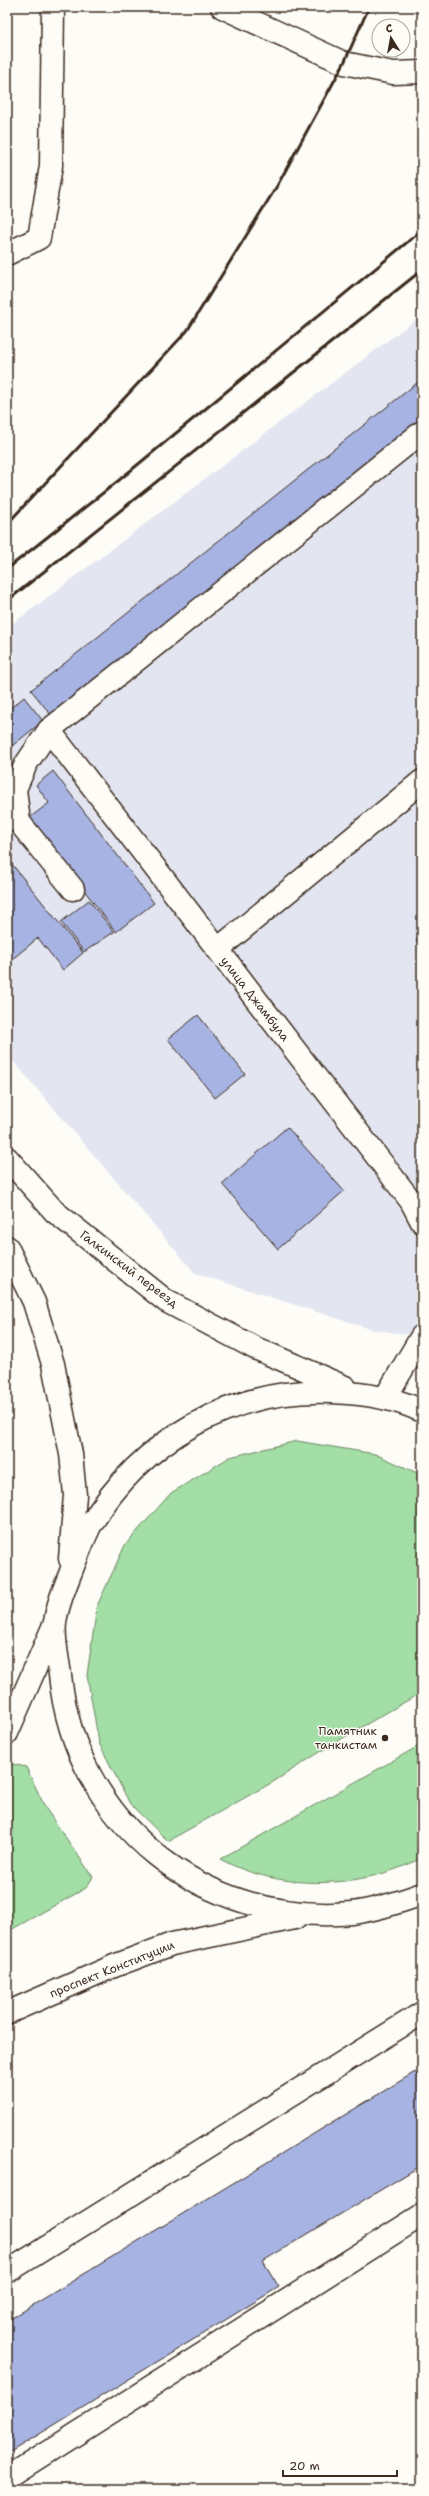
<svg xmlns="http://www.w3.org/2000/svg" width="429" height="2496" viewBox="0 0 429 2496" font-family="'Shantell Sans',sans-serif">
	<rect width="100%" height="100%" fill="#fdfcf7"/>
	<filter id="ink" filterUnits="userSpaceOnUse"><feTurbulence type="fractalNoise" baseFrequency=".025" numOctaves="2"/><feDisplacementMap in="SourceGraphic" scale="8" xChannelSelector="R" yChannelSelector="G"/><feConvolveMatrix kernelMatrix="1 2 1 2 8 2 1 2 1" color-interpolation-filters="sRGB"/></filter>
	<g filter="url(#ink)">
		<path fill="#e3e6f1" d="M422,315v1021l-48,-6 -179,-57 -188,-219v-426z"/>
		<g fill="#a2dea5" stroke="#6e8462">
			<path d="M297,1441l78,13 47,21v217l-91,53 -58,37 -105,59 -38,-37 -31,-61 -12,-68 10,-69 28,-61 46,-52 59,-36z"/>
			<path d="M422,1744v114c-61,31 -141,34 -202,1z"/>
			<path d="M12,1764l14,3 20,42 47,68 -7,11 -79,44v-159z"/>
		</g>
		<g fill="#a7b3e3" stroke="#3b2a1e">
			<path d="M422,379v41l-371,295 -20,-25z"/>
			<path d="M24,697l19,24 -36,29v-39z"/>
			<path d="M53,771l101,132 -38,29 -87,-114 20,-15 -13,-18z"/>
			<path d="M7,858l76,95 -20,17 -25,-32 -28,23 -3,-4z"/>
			<path d="M89,900l25,32 -30,20 -23,-30z"/>
			<path d="M422,935v13l-6,-8z"/>
			<path d="M198,1015l47,59 -30,24 -47,-59z"/>
			<path d="M287,1127l57,64 -66,58 -56,-65z"/>
			<path d="M415,2072l7,11v82l-159,96 16,26 -272,167v-133z"/>
		</g>
		<g fill="none" stroke-linecap="round" stroke-linejoin="round">
			<g stroke="#3b2a1e" stroke-width="25">
				<g id="minor">
					<path d="M222,7l122,56 49,10 29,-1"/>
					<path d="M7,254l32,-16 12,-72 2,-159"/>
					<path d="M422,432l-373,298 362,471 11,21"/>
					<path d="M49,730l-23,34 -11,25 4,33 54,67"/>
					<path d="M218,949l204,-168"/>
					<path d="M385,1398l37,-62"/>
					<path d="M7,2272l415,-259"/>
					<path d="M7,2478l415,-263"/>
				</g>
			</g>
			<g stroke="#3b2a1e" stroke-width="25">
				<g id="major">
					<path d="M7,1158l48,54 111,89 89,47 90,39"/>
					<path d="M7,1247l27,55 19,62 18,90 4,41 -5,64"/>
					<path d="M422,1411c-29,-14 -60,-18 -91,-19 -99,-4 -190,48 -241,134 -6,12 -11,26 -16,38 -7,18 -17,40 -19,59 -2,16 3,36 5,52 15,149 144,251 292,238 24,-3 48,-11 70,-19"/>
					<path d="M7,1733l47,-108"/>
					<path d="M7,2013l107,-47 58,-22 123,-26"/>
				</g>
			</g>
			<use href="#minor" stroke="#fdfcf7" stroke-width="22"/>
			<use href="#major" stroke="#fdfcf7" stroke-width="22"/>
			<g stroke="#3b2a1e" stroke-width="3">
				<path d="M7,524l180,-193 90,-145 67,-123 25,-56"/>
				<path d="M7,569l111,-88 304,-251"/>
				<path d="M7,601l415,-331"/>
			</g>
		</g>
	</g>
	<circle fill="#3b2a1e" stroke="#fdfcf7" stroke-width="1.5" cx="385" cy="1738" r="4"/>
	<g text-anchor="middle" stroke-width="3" stroke-linejoin="round" paint-order="stroke">
		<g font-size="12" fill="#3b2a1e" stroke="#fdfcf7">
			<text transform="translate(255 999) rotate(52)" y="4">улица Джамбула</text>
			<text transform="translate(129 1269) rotate(37)" y="4">Галкинский переезд</text>
			<text transform="translate(112 1969) rotate(-22)" y="4">проспект Конституции</text>
		</g>
		<g font-size="12" fill="#3b2a1e" stroke="#fdfcf7" text-anchor="end">
			<text x="377" y="1735">Памятник<tspan x="377" dy="14">танкистам</tspan></text>
		</g>
	</g>
	<rect width="429" height="2496" fill="none" stroke="#fdfcf7" stroke-width="24"/>
	<rect x="12" y="12" width="405" height="2472" fill="none" stroke="#3b2a1e" stroke-width="1.5" filter="url(#ink)"/>
	<g transform="translate(391 38) rotate(349)"><circle r="19" fill="#fdfcf7" stroke="#afa8a0"/>
	<path d="M0-3L7 15L0 10L-7 15Z" fill="#3b2a1e"/>
	<text y="-6" font-size="11" font-weight="bold" text-anchor="middle" fill="#3b2a1e">С</text>
	</g>
	<path d="M283 2470v6h114v-6" fill="none" stroke="#3b2a1e" stroke-width="2"/>
	<text x="289" y="2470" font-size="12" fill="#3b2a1e" stroke="#fdfcf7" stroke-width="3" paint-order="stroke">20 m</text>
</svg>
